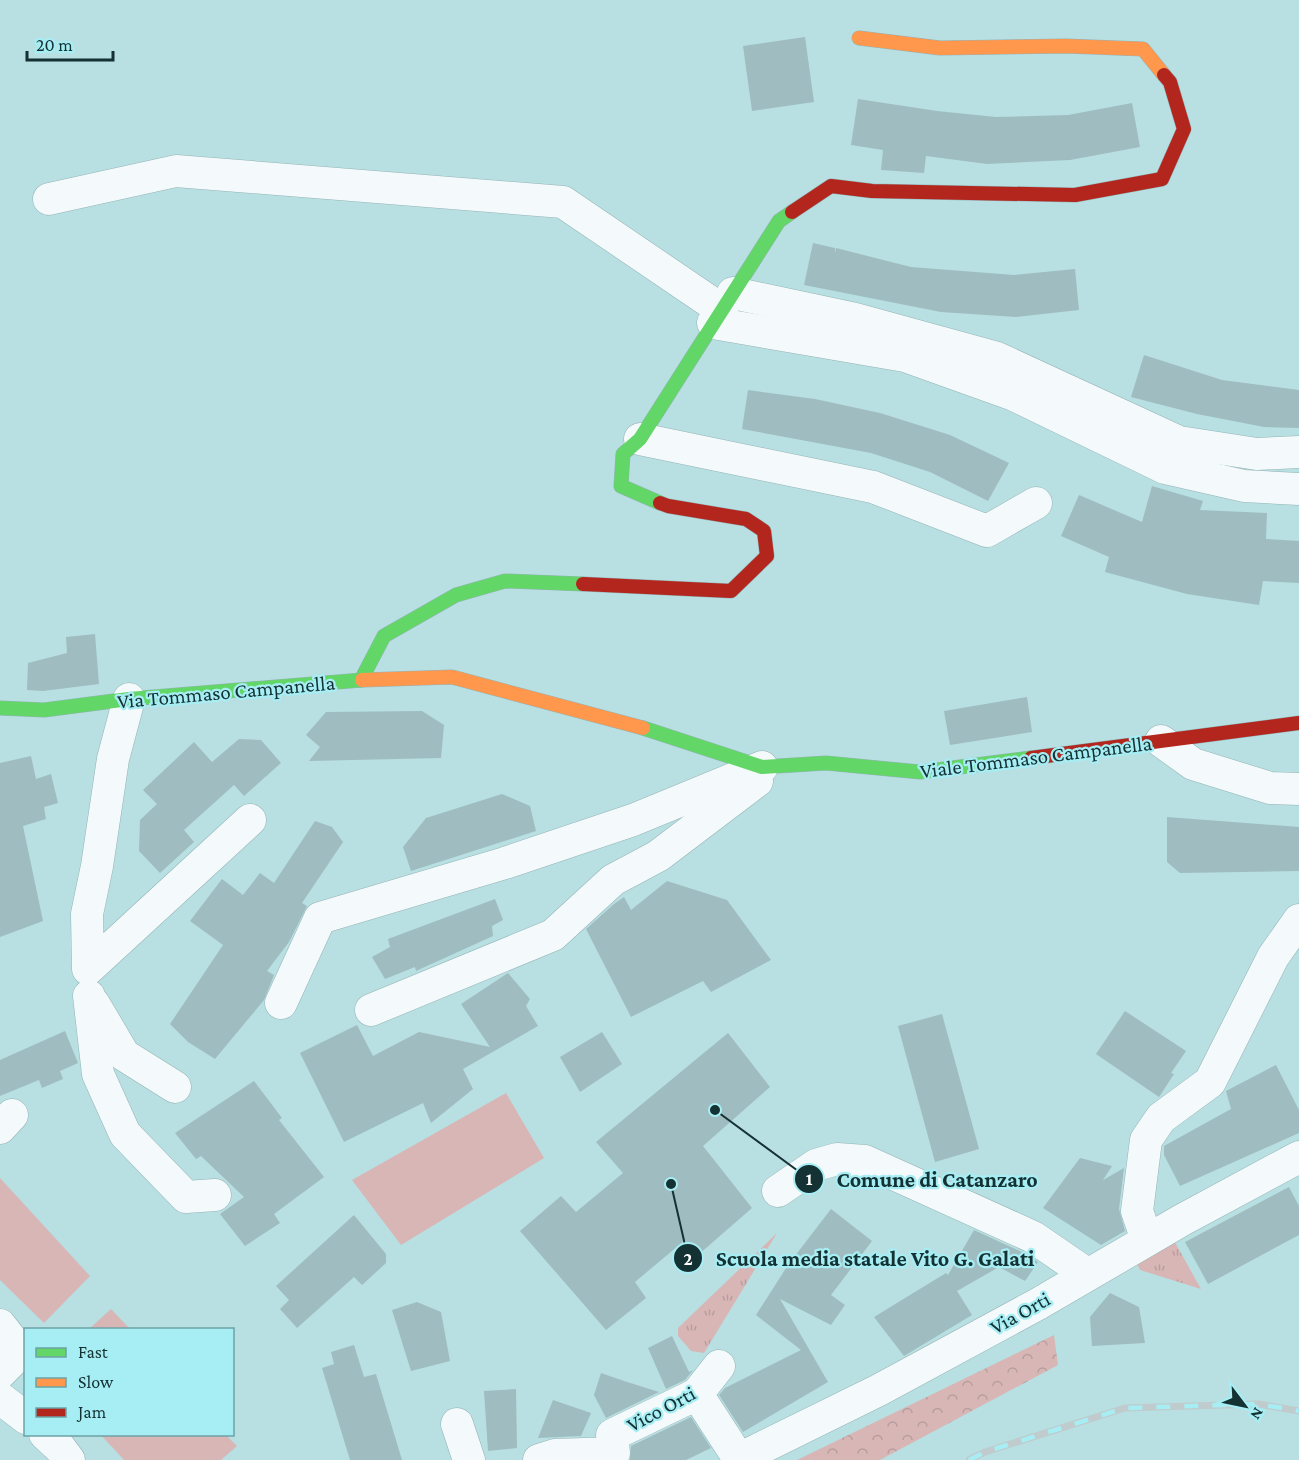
<svg xmlns="http://www.w3.org/2000/svg" width="1299" height="1460" viewBox="0 0 1299 1460" font-family="'Crimson Pro',serif">
	<defs>
		<pattern id="grass-tufts" width="24" height="20" patternUnits="userSpaceOnUse" patternTransform="scale(1.5)"><rect width="24" height="20" fill="#d8b6b6"/><path d="M3 7l-1-3M5 7V3M7 7l1-3M15 17l-1-3M17 17v-4M19 17l1-3" fill="none" stroke="#b89d9d"/></pattern>
		<pattern id="forest-crowns" width="20" height="18" patternUnits="userSpaceOnUse" patternTransform="scale(1.5)"><rect width="20" height="18" fill="#d8b6b6"/><path d="M2 6a3 3 0 1 1 6 0M12 15a3 3 0 1 1 6 0" fill="none" stroke="#b89d9d"/></pattern>
	</defs>
	<rect width="100%" height="100%" fill="#b8dfe2"/>
	<g fill="url(#grass-tufts)">
		<path d="M1167,1228l34,61 -61,-19 -10,-21z"/>
		<path d="M777,1233l-73,120 -13,-2 -13,-15v-8z"/>
	</g>
	<path fill="url(#forest-crowns)" d="M1054,1335l4,30 -178,95h-83z"/>
	<g fill="#d8b6b6">
		<path d="M506,1093l38,65 -143,87 -49,-65z"/>
		<path d="M0,1178l90,98 -46,47 -44,-43z"/>
		<path d="M111,1309l19,20h-41z"/>
		<path d="M101,1435h125l11,11 -16,14h-97z"/>
	</g>
	<g fill="#9fbdc0">
		<path d="M805,37l9,65 -62,9 -9,-65z"/>
		<path d="M858,99l79,12 59,6 72,-2 64,-12 8,44 -70,13 -83,4 -61,-8 -2,17 -43,-3 2,-20 -32,-5z"/>
		<path d="M813,243l22,5v5l1,-5 75,19 103,8 61,-6 4,41 -63,7 -75,-5 -137,-27z"/>
		<path d="M1144,355l78,25 77,10v38l-35,-1 -67,-13 -66,-17z"/>
		<path d="M748,390l67,9 65,14 70,22 59,28 -21,38 -58,-29 -59,-19 -129,-24z"/>
		<path d="M1152,486l51,15 -3,9 67,3 -1,26 33,2v42l-36,-2 -4,24 -72,-11 -82,-22 4,-15 -48,-21 18,-41 63,27z"/>
		<path d="M95,634l4,50 -56,7 -16,-1 1,-27 39,-10 -1,-16z"/>
		<path d="M1027,697l5,35 -82,13 -6,-34z"/>
		<path d="M422,711l22,14 -3,33 -132,3 11,-14 -14,-12 20,-23z"/>
		<path d="M239,739l22,1 20,23 -37,33 -10,-11 -50,45 10,12 -34,31 -21,-22 1,-31 17,-16 -14,-14 51,-48 18,20z"/>
		<path d="M31,756l5,23 15,-5 7,29 -14,4 2,12 -23,7 20,95 -43,16v-174z"/>
		<path d="M502,794l28,12 6,25 -125,40 -8,-24 23,-29z"/>
		<path d="M1167,817l132,10v44l-119,2 -13,-11z"/>
		<path d="M315,821l17,6 11,15 -41,61 5,3 -18,36 -22,29 7,4 -10,25 -49,59 -27,-17 -18,-18 53,-79 -33,-24 32,-42 21,16 17,-22 14,10z"/>
		<path d="M667,881l60,19 44,60 -60,32 -8,-11 -72,36 -45,-88 28,-25 10,-7 7,13z"/>
		<path d="M495,899l8,21 -11,6 1,10 -77,35 -1,-4 -30,12 -13,-22 18,-10 -2,-8z"/>
		<path d="M508,973l22,26 -4,7 12,20 -75,43 10,20 -42,34 -8,-20 -79,39 -44,-89 57,-28 16,31 46,-24 71,15 -29,-43z"/>
		<path d="M1125,1011l61,40 -15,22 3,1 -15,23 -63,-43z"/>
		<path d="M942,1014l37,135 -44,13 -37,-136z"/>
		<path d="M65,1031l13,32 -18,8 3,8 -21,9 -3,-8 -39,16v-36z"/>
		<path d="M602,1032l20,32 -42,28 -20,-35z"/>
		<path d="M728,1033l42,54 -67,59 49,62 -54,47 -13,-15 -50,42 11,16 -40,32 -86,-99 41,-35 15,16 47,-39 -27,-31z"/>
		<path d="M1276,1065l23,45v23l-119,53 -16,-31v-9l67,-37 -5,-18z"/>
		<path d="M254,1081l28,37 -3,2 45,57 -50,37 6,9 -35,23 -25,-32 24,-17 -43,-41 -5,3 -21,-26z"/>
		<path d="M1080,1158l32,8 -9,14 21,-12 -5,41 6,22 -24,14 -58,-37z"/>
		<path d="M1289,1187l10,19v29l-91,49 -23,-42z"/>
		<path d="M831,1209l41,32 -41,54 14,10 -14,20 -51,-26 48,83 -85,50 -24,-37 6,-7 76,-38 -45,-35 32,-50z"/>
		<path d="M354,1215l32,39v9l-24,22 -8,-8 -57,51 -17,-19 9,-9 -13,-14z"/>
		<path d="M974,1230l50,23 14,9 -13,19 -26,-14 -42,24 15,24 -68,41 -30,-39 72,-44 2,2z"/>
		<path d="M1110,1293l29,14 6,36 -53,3 -2,-29z"/>
		<path d="M417,1302l24,10 9,49 -39,10 -19,-61z"/>
		<path d="M672,1336l17,36 4,-2 -8,10 -19,9 -18,-41z"/>
		<path d="M354,1345l10,32 12,-3 26,86h-52l-28,-92 12,-4 -3,-12z"/>
		<path d="M601,1373l23,8 35,11 -53,26 -12,-23z"/>
		<path d="M516,1389l1,59 -29,3 -4,-60z"/>
		<path d="M553,1400l38,13 -10,23 -43,2z"/>
		<path d="M691,1417l20,31 -25,12h-56l1,-14z"/>
	</g>
	<g fill="none" stroke-linecap="round" stroke-linejoin="round">
		<g stroke="#94b4b6" stroke-width="33">
			<g id="street">
				<path d="M49,199l127,-28 387,31 159,108"/>
				<path d="M733,293l122,26 142,39 182,84 78,12 42,-2"/>
				<path d="M713,323l192,33 109,39 151,73 79,18 55,3"/>
				<path d="M640,439l233,48 114,44 49,-28"/>
				<path d="M129,699l-16,60 -16,107 -10,48 1,55 162,-149"/>
				<path d="M1161,741l32,23 77,24 29,1"/>
				<path d="M89,996l9,78 27,60 61,63 29,-2"/>
				<path d="M281,1003l39,-85 185,-55 128,-43 129,-53"/>
				<path d="M94,1004l30,51 51,32"/>
				<path d="M371,1010l182,-75 60,-55 45,-24 99,-75"/>
				<path d="M0,1128l12,-13"/>
				<path d="M778,1191l38,-26 21,-6 28,2 168,76 54,37"/>
				<path d="M1147,1240l-10,-29 9,-71 15,-22 49,-36 63,-125 26,-37"/>
				<path d="M0,1325l21,27 -21,21"/>
				<path d="M697,1394l42,65"/>
				<path d="M0,1398l26,20"/>
				<path d="M457,1424l12,36"/>
				<path d="M45,1434l15,14 9,12"/>
				<path d="M539,1460l16,-5 59,-2 -2,-18 85,-41 22,-28"/>
				<path d="M737,1460l142,-70 159,-86 144,-84 117,-63"/>
			</g>
		</g>
		<g stroke="#94b4b6" stroke-width="15">
			<g id="fast">
				<path d="M660,503l-39,-17 2,-32 17,-15 139,-218 13,-9"/>
				<path d="M361,680l23,-44 72,-41 49,-14 78,3"/>
				<path d="M0,708l44,2 85,-11 233,-19"/>
				<path d="M643,728l119,39 64,-4 94,9 111,-14"/>
			</g>
		</g>
		<g stroke="#94b4b6" stroke-width="15">
			<g id="slow">
				<path d="M859,38l81,10 126,-2 77,3 21,26"/>
				<path d="M362,680l90,-3 191,51"/>
			</g>
		</g>
		<g stroke="#94b4b6" stroke-width="15">
			<g id="jam">
				<path d="M792,212l39,-26 41,5 203,4 87,-16 22,-50 -14,-47 -6,-7"/>
				<path d="M583,584l148,7 36,-35 -3,-25 -18,-12 -78,-13 -8,-3"/>
				<path d="M1031,758l268,-35"/>
			</g>
		</g>
		<use href="#street" stroke="#f4fafb" stroke-width="32"/>
		<use href="#fast" stroke="#63d668" stroke-width="14"/>
		<use href="#slow" stroke="#ff974d" stroke-width="14"/>
		<use href="#jam" stroke="#b3261e" stroke-width="14"/>
		<g stroke="#bfcbcc" stroke-width="7">
			<path id="rail" d="M969,1460l16,-8 140,-44 133,-4 41,7"/>
		</g>
		<use href="#rail" stroke="#a7eef4" stroke-width="4.5" stroke-dasharray="14" stroke-linecap="butt"/>
	</g>
	<g text-anchor="middle" stroke-width="4.5" stroke-linejoin="round" paint-order="stroke">
		<g font-size="21" fill="#143133" stroke="#a7eef4">
			<text transform="translate(226 692) rotate(-5)" y="7">Via Tommaso Campanella</text>
			<text transform="translate(1036 757) rotate(-7)" y="7">Viale Tommaso Campanella</text>
			<text transform="translate(1020 1313) rotate(-29)" y="7">Via Orti</text>
			<text transform="translate(661 1409) rotate(-28)" y="7">Vico Orti</text>
		</g>
	</g>
	<path fill="none" stroke="#143133" stroke-width="2" d="M715 1110L809 1179M671 1184L688 1258"/>
	<g fill="#143133" stroke="#a7eef4" stroke-width="2">
		<circle cx="715" cy="1110" r="6"/>
		<circle cx="671" cy="1184" r="6"/>
		<circle cx="809" cy="1179" r="15"/>
		<circle cx="688" cy="1258" r="15"/>
	</g>
	<g font-size="18" text-anchor="middle" font-weight="bold" fill="#fff">
		<text x="809" y="1185">1</text>
		<text x="688" y="1265">2</text>
	</g>
	<g font-size="22" text-anchor="middle" font-weight="bold" fill="#143133" stroke="#a7eef4" stroke-width="4.5" stroke-linejoin="round" paint-order="stroke">
		<text x="937" y="1187">Comune di Catanzaro</text>
		<text x="875" y="1266">Scuola media statale Vito G. Galati</text>
	</g>
	<rect x="24" y="1328" width="210" height="108" fill="#a7eef4" stroke="#6ca2a7" stroke-width="1.5"/>
	<rect x="36" y="1348" width="30" height="9" fill="#63d668" stroke="#6ca2a7" stroke-width="1.5"/>
	<text x="78" y="1358" font-size="18" fill="#143133">Fast</text>
	<rect x="36" y="1378" width="30" height="9" fill="#ff974d" stroke="#6ca2a7" stroke-width="1.5"/>
	<text x="78" y="1388" font-size="18" fill="#143133">Slow</text>
	<rect x="36" y="1408" width="30" height="9" fill="#b3261e" stroke="#6ca2a7" stroke-width="1.5"/>
	<text x="78" y="1418" font-size="18" fill="#143133">Jam</text>
	<g transform="translate(1245 1406) rotate(122)" stroke="#a7eef4" stroke-width="4.5" paint-order="stroke">
	<path d="M0-4.5L10 22L0 15L-10 22Z" fill="#143133"/>
	<text y="-9" font-size="16" font-weight="bold" text-anchor="middle" fill="#143133">N</text>
	</g>
	<path d="M27 51v9h86v-9" fill="none" stroke="#143133" stroke-width="3"/>
	<text x="36" y="51" font-size="18" fill="#143133" stroke="#a7eef4" stroke-width="4.5" paint-order="stroke">20 m</text>
</svg>
